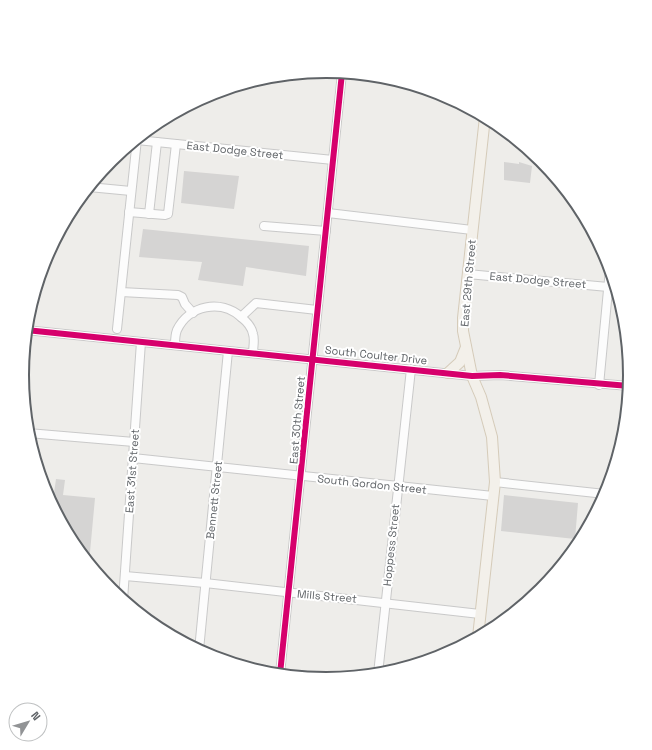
<svg xmlns="http://www.w3.org/2000/svg" width="652" height="750" viewBox="0 0 652 750" font-family="'Space Grotesk',sans-serif">
	<rect width="100%" height="100%" fill="#eeedea"/>
	<g fill="#d5d4d3">
		<path d="M504,162l15,2v-2l13,4 -2,17 -26,-3z"/>
		<path d="M184,171l55,5 -5,33 -53,-6z"/>
		<path d="M143,229l166,17 -3,30 -60,-9 -3,19 -45,-6 4,-18 -63,-5z"/>
		<path d="M56,479l9,1 -2,15 32,3 -6,65 -13,-15 1,-11 -8,-1 -23,-43h8z"/>
		<path d="M504,495l74,8 -3,36 -74,-8z"/>
	</g>
	<g fill="none" stroke-linecap="round" stroke-linejoin="round">
		<g stroke="#c9c9c9" stroke-width="10">
			<g id="minor">
				<path d="M137,140l196,20"/>
				<path d="M89,187l42,4"/>
				<path d="M129,212l36,3 3,-1 8,-70"/>
				<path d="M328,213l144,17"/>
				<path d="M149,214l8,-72"/>
				<path d="M264,226l62,5"/>
				<path d="M468,274l140,13"/>
				<path d="M121,292l57,3 4,2 3,7 8,9"/>
				<path d="M241,317l15,-14 61,7"/>
				<path d="M117,329l20,-190"/>
				<path d="M26,330l446,46 28,-1 129,11"/>
				<path d="M175,345c0,-5 0,-10 2,-15 12,-25 44,-31 64,-13 5,4 11,11 12,17 2,6 0,13 0,19"/>
				<path d="M599,385l11,-116"/>
				<path d="M28,433l106,9"/>
				<path d="M133,458l360,38"/>
				<path d="M495,482l110,12"/>
				<path d="M125,576l80,7 275,31"/>
				<path d="M123,600l18,-258"/>
				<path d="M199,650l29,-299"/>
				<path d="M280,674l62,-601"/>
				<path d="M378,674l33,-305"/>
			</g>
		</g>
		<g stroke="#d5cbb9" stroke-width="12">
			<g id="major">
				<path d="M448,373l12,-11 6,-15"/>
				<path d="M478,637l17,-155 -3,-45 -11,-40 -9,-21 -9,-45v-13l22,-201"/>
			</g>
		</g>
		<use href="#minor" stroke="#fcfcfc" stroke-width="8"/>
		<use href="#major" stroke="#f3f0ea" stroke-width="10"/>
		<g stroke="#fff" stroke-width="8">
			<g id="cycleway">
				<path d="M26,330l446,46 28,-1 129,11"/>
				<path d="M280,674l62,-601"/>
			</g>
		</g>
		<use href="#cycleway" stroke="#d6006c" stroke-width="6"/>
	</g>
	<g text-anchor="middle" stroke-width="4" stroke-linejoin="round" paint-order="stroke">
		<g font-size="11" fill="#5f6367" stroke="#fff">
			<text transform="translate(235 150) rotate(6)" y="4">East Dodge Street</text>
			<text transform="translate(538 280) rotate(5)" y="4">East Dodge Street</text>
			<text transform="translate(468 283) rotate(-85)" y="4">East 29th Street</text>
			<text transform="translate(376 355) rotate(6)" y="4">South Coulter Drive</text>
			<text transform="translate(297 420) rotate(-85)" y="4">East 30th Street</text>
			<text transform="translate(132 471) rotate(-86)" y="4">East 31st Street</text>
			<text transform="translate(372 484) rotate(6)" y="4">South Gordon Street</text>
			<text transform="translate(214 500) rotate(-84)" y="4">Bennett Street</text>
			<text transform="translate(391 545) rotate(-84)" y="4">Hoppess Street</text>
			<text transform="translate(327 596) rotate(5)" y="4">Mills Street</text>
		</g>
	</g>
	<path d="M0 0H652V750H0ZM29 375a297 297 0 1 1 594 0a297 297 0 1 1-594 0Z" fill="#fff" fill-rule="evenodd"/>
	<path fill="none" stroke="#5f6367" stroke-width="2" d="M29 375a297 297 0 1 1 594 0a297 297 0 1 1-594 0Z"/>
	<g transform="translate(28 722) rotate(52)"><circle r="19" fill="#ffffff" stroke="#bfc1c2"/>
	<path d="M0-3L7 15L0 10L-7 15Z" fill="#919395"/>
	<text y="-6" font-size="11" font-weight="bold" text-anchor="middle" fill="#5f6367">N</text>
	</g>
</svg>
